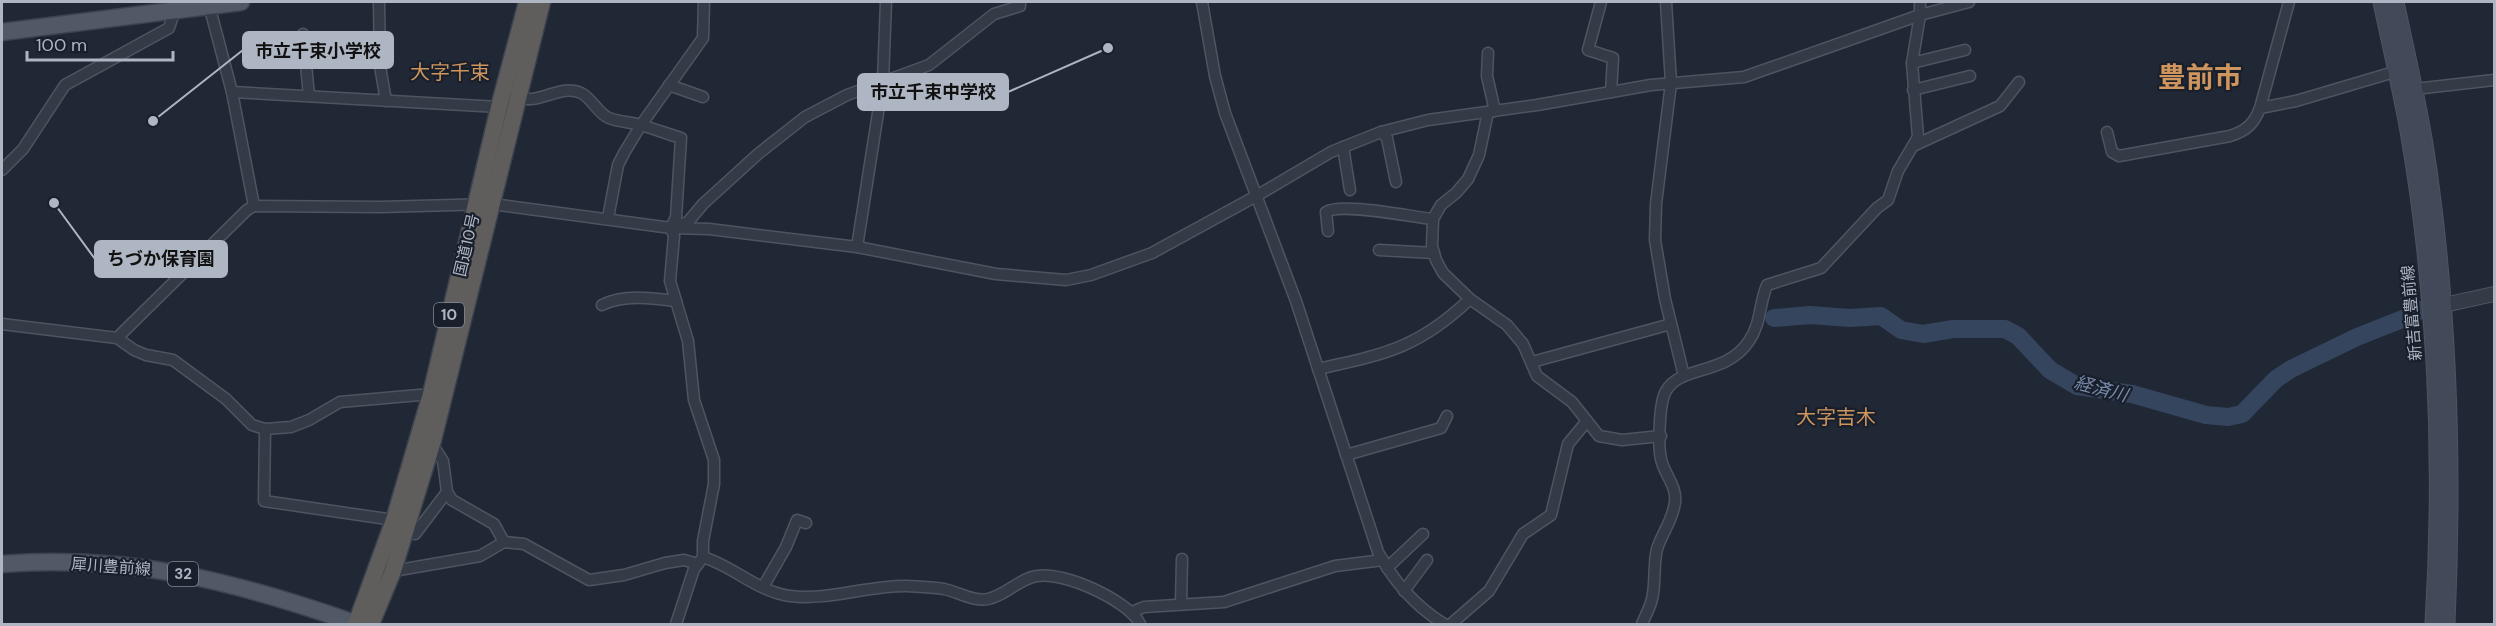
<svg xmlns="http://www.w3.org/2000/svg" width="2496" height="626" viewBox="0 0 2496 626" font-family="'DM Sans','Noto Sans JP',sans-serif">
	<rect width="100%" height="100%" fill="#202836"/>
	<g fill="none" stroke-linecap="round" stroke-linejoin="round">
		<path stroke="#36455e" stroke-width="18" d="M1774,318l36,-3 40,3 31,-2 20,14 22,4 30,-5h52l13,7 32,34 27,16 55,8 74,21 22,2 14,-3 34,-35 15,-10 66,-32 48,-19 15,-8"/>
		<g stroke="#4e5561" stroke-width="13">
			<g id="minor">
				<path d="M379,2l1,64 6,35"/>
				<path d="M1202,2l13,74 10,37 71,188 82,251c16,30 37,54 66,72"/>
				<path d="M1601,2l-13,48 25,8 -2,34"/>
				<path d="M1666,2l5,81 -15,121 -1,36 10,59 19,77"/>
				<path d="M209,5l23,87 22,114"/>
				<path d="M303,34l6,62"/>
				<path d="M1488,53l-1,23 8,35"/>
				<path d="M1912,63l53,-13"/>
				<path d="M669,85l34,12"/>
				<path d="M2415,89l79,-9"/>
				<path d="M1913,90l57,-14"/>
				<path d="M232,92l267,15 19,-10c21,9 42,-14 63,-4 11,5 17,21 28,25 10,4 22,4 32,7 13,4 27,9 40,13l-5,79 -5,11 3,8 -4,45 18,60 6,59 20,60v24l-11,57v16l-9,12 -18,55"/>
				<path d="M2260,108l36,-7 105,-31"/>
				<path d="M1488,112l-9,43 -11,24 -12,14 -15,12 -8,14 -1,27 4,14 7,13 27,26 37,26 16,19 14,32 35,26 27,34 23,4 39,-4"/>
				<path d="M1381,132l6,6 9,44"/>
				<path d="M2107,132l5,20 7,4 111,-20c16,-5 24,-12 30,-28l29,-106"/>
				<path d="M1913,146l87,-40 19,-24"/>
				<path d="M1343,147l7,43"/>
				<path d="M2,170l21,-21 42,-64 104,-57 6,-18 -4,-8"/>
				<path d="M608,218l10,-53 6,-12 17,-28 62,-87 1,-36"/>
				<path d="M677,226l11,-4 15,-18 55,-50 47,-37 42,-22 82,-30 65,-51 26,-8v-4"/>
				<path d="M1328,231l-2,-19c14,-10 86,5 107,7"/>
				<path d="M857,247l26,-166 3,-79"/>
				<path d="M1379,250l55,3"/>
				<path d="M602,305c22,-11 50,-7 74,-4"/>
				<path d="M2,324l115,14 17,12 12,5 27,5 53,39 26,26 13,4 26,-2 18,-7 31,-18 91,-8"/>
				<path d="M117,338l130,-128 7,-4 126,1 112,-3 179,24 38,1 148,18 139,27 70,6 25,-5 61,-22 106,-58 73,-43 50,-20 47,-12 109,-15 114,-20 93,-8 176,-62 49,-13"/>
				<path d="M1532,362l139,-38"/>
				<path d="M1318,369c68,-15 100,-21 152,-70"/>
				<path d="M265,429l-1,72 130,19 12,13 9,1 32,-42"/>
				<path d="M432,444l11,17 4,31 5,8 42,24 10,18"/>
				<path d="M1346,455l95,-27 6,-12"/>
				<path d="M703,557c30,9 55,35 87,39 39,5 78,-11 118,-10 12,1 24,1 36,3 14,3 30,13 44,10 19,-4 30,-20 49,-23 27,-5 92,25 103,48"/>
				<path d="M1387,568l36,-34"/>
				<path d="M393,571l87,-15 24,-14 20,2 65,36 35,-5 41,-12 19,-3 14,4"/>
				<path d="M763,587l23,-40 11,-27 9,3"/>
				<path d="M1404,591l23,-31"/>
				<path d="M1181,604l1,-45"/>
				<path d="M1132,612l12,-5 80,-5 111,-36 48,-6"/>
				<path d="M1451,624l38,-33 34,-57 28,-19 17,-71 19,-23"/>
				<path d="M1642,624c3,-8 8,-16 10,-25 4,-16 1,-34 5,-50 5,-16 16,-29 18,-47 2,-16 -11,-28 -14,-43 -3,-12 -2,-57 5,-68 14,-26 60,-15 83,-50 12,-17 10,-37 18,-56l54,-17 56,-60 11,-8 10,-29 20,-34 -6,-74 8,-48v-13"/>
			</g>
		</g>
		<g stroke="#4e5561" stroke-width="16">
			<path id="tertiary" d="M2435,307l59,-13"/>
		</g>
		<g stroke="#4e5561" stroke-width="17">
			<g id="secondary">
				<path d="M2381,2c9,43 19,85 27,129 28,162 35,329 25,493"/>
				<path d="M2396,2c10,47 21,94 29,142 25,159 29,320 22,480"/>
			</g>
		</g>
		<g stroke="#3d4350" stroke-width="19">
			<g id="primary">
				<path d="M2,32l239,-30"/>
				<path d="M2,564c129,-10 235,18 355,60"/>
			</g>
		</g>
		<g stroke="#3b424e" stroke-width="19">
			<g id="trunk">
				<path d="M356,624l38,-104 37,-126 68,-287 28,-105"/>
				<path d="M371,624l22,-53 39,-127 110,-442"/>
			</g>
		</g>
		<use href="#minor" stroke="#343a46" stroke-width="10"/>
		<use href="#tertiary" stroke="#343a46" stroke-width="14"/>
		<use href="#secondary" stroke="#424959" stroke-width="15"/>
		<use href="#primary" stroke="#525966" stroke-width="16"/>
		<use href="#trunk" stroke="#5f5e5c" stroke-width="16"/>
	</g>
	<g text-anchor="middle" stroke-width="4.5" stroke-linejoin="round" paint-order="stroke">
		<g fill="#191f2b" stroke="#818895" stroke-width="1.5">
			<rect x="434" y="303" width="30" height="24" rx="4.5"/>
			<rect x="168" y="562" width="30" height="24" rx="4.5"/>
		</g>
		<g font-size="15" font-weight="bold" fill="#aeb5c3">
			<text x="449" y="320">10</text>
			<text x="183" y="579">32</text>
		</g>
		<g font-size="16" fill="#aeb5c3" stroke="#191f2b">
			<text transform="translate(466 245) rotate(-77)" y="6">国道10号</text>
			<text transform="translate(2411 313) rotate(-95)" y="6">新吉富豊前線</text>
			<text transform="translate(111 566) rotate(4)" y="6">犀川豊前線</text>
		</g>
		<g font-size="18" font-style="italic" fill="#778aaa" stroke="#191f2b">
			<text transform="translate(2101 389) rotate(15)" y="6">経済川</text>
		</g>
		<g font-size="20" fill="#ce955e" stroke="#191f2b">
			<text x="450" y="79">大字千束</text>
			<text x="1836" y="424">大字吉木</text>
		</g>
		<g font-size="28" font-weight="bold" fill="#ce955e" stroke="#191f2b">
			<text x="2200" y="87">豊前市</text>
		</g>
	</g>
	<path fill="none" stroke="#aeb5c3" stroke-width="2" d="M153 121L243 50M1108 48L1008 92M54 203L95 259"/>
	<g fill="#aeb5c3" stroke="#191f2b" stroke-width="2">
		<circle cx="153" cy="121" r="6"/>
		<circle cx="1108" cy="48" r="6"/>
		<circle cx="54" cy="203" r="6"/>
	</g>
	<g fill="#aeb5c3" stroke="#aeb5c3" stroke-width="2">
		<rect x="243" y="32" width="150" height="36" rx="6"/>
		<rect x="858" y="74" width="150" height="36" rx="6"/>
		<rect x="95" y="241" width="132" height="36" rx="6"/>
	</g>
	<g font-size="18" text-anchor="middle" font-weight="bold" fill="#111">
		<text x="318" y="57">市立千束小学校</text>
		<text x="933" y="98">市立千束中学校</text>
		<text x="161" y="265">ちづか保育園</text>
	</g>
	<rect width="2496" height="626" fill="none" stroke="#aeb5c3" stroke-width="6"/>
	<path d="M27 51v9h146v-9" fill="none" stroke="#aeb5c3" stroke-width="3"/>
	<text x="36" y="51" font-size="18" fill="#aeb5c3" stroke="#191f2b" stroke-width="4.5" paint-order="stroke">100 m</text>
</svg>
